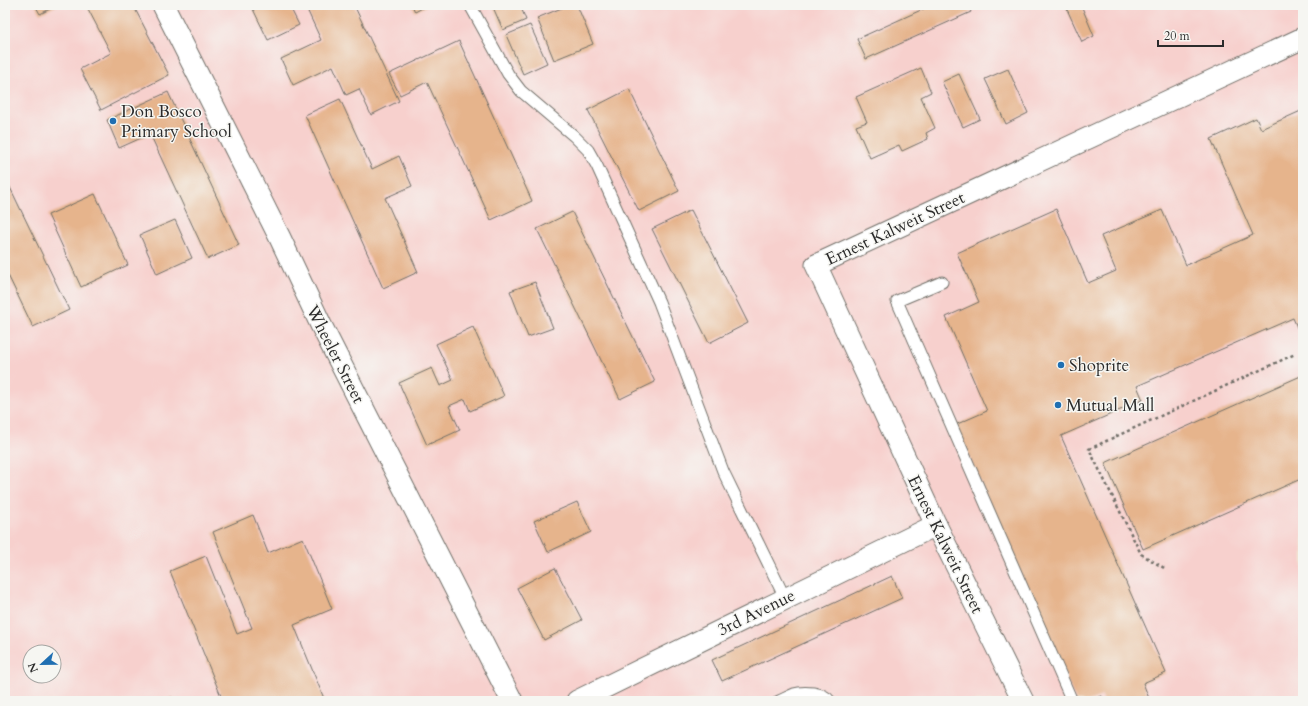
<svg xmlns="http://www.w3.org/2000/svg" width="1308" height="706" viewBox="0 0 1308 706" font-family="Cardo,serif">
	<rect width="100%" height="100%" fill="#f6f6f2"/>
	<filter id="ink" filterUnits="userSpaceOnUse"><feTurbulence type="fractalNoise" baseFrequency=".025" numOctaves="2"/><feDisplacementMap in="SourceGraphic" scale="8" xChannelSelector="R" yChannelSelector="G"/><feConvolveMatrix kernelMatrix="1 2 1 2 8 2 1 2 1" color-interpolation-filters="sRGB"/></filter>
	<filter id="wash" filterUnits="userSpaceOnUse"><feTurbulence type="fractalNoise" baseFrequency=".012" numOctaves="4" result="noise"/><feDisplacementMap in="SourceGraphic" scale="16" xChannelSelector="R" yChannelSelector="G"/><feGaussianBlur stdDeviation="0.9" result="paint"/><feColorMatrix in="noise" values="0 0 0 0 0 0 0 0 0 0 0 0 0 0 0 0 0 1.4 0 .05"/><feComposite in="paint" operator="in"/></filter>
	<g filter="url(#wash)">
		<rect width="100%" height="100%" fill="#f0ead6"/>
		<path fill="#f7d0cd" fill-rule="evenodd" d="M5,5h1298v696h-1298zM30,652h24v24h-24z"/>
		<g id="blocks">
			<g fill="#e6b48c">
				<path d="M35,5h23l-18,9z"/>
				<path d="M86,5h47l36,70 -68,35 -21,-41 31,-16z"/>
				<path d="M251,5h38l10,20 -31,15z"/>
				<path d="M305,5h49l45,96 -28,14 -12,-26 -13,6 -13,-29 -40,19 -12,-26 40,-19z"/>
				<path d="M412,5h16l-13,7z"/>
				<path d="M492,5h28l6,15 -23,10z"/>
				<path d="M569,5h8l16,39 -39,16 -17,-42z"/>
				<path d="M932,5h36l3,7 -105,47 -9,-20z"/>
				<path d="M1065,5h16l13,31 -12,6z"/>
				<path d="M530,25l17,38 -24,11 -17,-39z"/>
				<path d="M459,41l73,160 -41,19 -64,-138 -27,13 -11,-21z"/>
				<path d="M921,68l10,24 -10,5 14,31 -9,5 2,6 -26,12 -3,-6 -29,13 -14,-32 11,-4 -11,-25z"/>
				<path d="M1008,69l20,44 -22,11 -21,-45z"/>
				<path d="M959,74l21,45 -17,8 -21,-45z"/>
				<path d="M629,89l50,102 -40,20 -51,-101z"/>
				<path d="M168,92l71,153 -31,14 -58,-125 -31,14 -12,-28z"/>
				<path d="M340,99l32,70 27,-13 13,30 -27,12 33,74 -35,16 -78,-173z"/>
				<path d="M1303,110v231l-10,-23 -156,68 6,14 -82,36 105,237 -23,10 7,18h-46l-2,-5 -13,5h-13l-121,-276 32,-14 -41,-94 33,-15 -22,-49 99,-44 32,74 28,-12 -15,-35 61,-26 24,55 67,-30 -42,-96 45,-21 5,11z"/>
				<path d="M5,177l64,133 -36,17 -28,-58z"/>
				<path d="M95,194l33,71 -47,22 -33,-72z"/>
				<path d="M691,210l57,113 -39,20 -57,-114z"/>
				<path d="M572,212l83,170 -35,17 -83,-170z"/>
				<path d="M175,220l17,38 -35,16 -17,-39z"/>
				<path d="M535,282l18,46 -25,9 -18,-46z"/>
				<path d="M473,327l31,69 -34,15 -5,-12 -16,7 11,24 -33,15 -28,-62 33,-15 8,18 13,-6 -17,-36z"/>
				<path d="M1303,375v103l-160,71 -38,-86z"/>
				<path d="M577,502l14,30 -43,20 -14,-31z"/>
				<path d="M253,515l15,38 35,-15 29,71 -38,16 31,76h-102l-53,-130 36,-15 31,78 15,-6 -39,-96z"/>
				<path d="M555,568l27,52 -38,20 -27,-52z"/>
				<path d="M892,576l10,22 -180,83 -10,-21z"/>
				<path d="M172,697l1,4h-10z"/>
			</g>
		</g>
	</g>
	<g filter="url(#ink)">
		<use href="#blocks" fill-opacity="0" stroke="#706e67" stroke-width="1"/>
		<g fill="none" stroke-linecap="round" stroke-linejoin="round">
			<g stroke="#706e67" stroke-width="13">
				<g id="service">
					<path d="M470,5l38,69 13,17 53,45 14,14 9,16 62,136 64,169 62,127"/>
					<path d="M942,282l-45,19 175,400"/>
					<path d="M779,701c5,-2 10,-5 15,-7 9,-3 30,-2 36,7"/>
				</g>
			</g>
			<g stroke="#706e67" stroke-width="23">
				<g id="minor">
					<path d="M163,5l117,233 41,87 191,376"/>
					<path d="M577,701l359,-176"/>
					<path d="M1023,701l-87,-176 -120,-260 487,-227"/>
				</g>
			</g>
			<path stroke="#706e67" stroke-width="2.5" stroke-dasharray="3 3" stroke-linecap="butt" d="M1164,568l-23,-14 -52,-105 206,-95"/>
			<use href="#service" stroke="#fff" stroke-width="11"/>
			<use href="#minor" stroke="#fff" stroke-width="21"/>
		</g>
	</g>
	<g fill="#1f6fb2" stroke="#f6f6f2" stroke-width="1.5">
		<circle cx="113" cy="121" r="4"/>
		<circle cx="1061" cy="365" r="4"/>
		<circle cx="1058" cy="405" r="4"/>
	</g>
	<g text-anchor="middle" stroke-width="3" stroke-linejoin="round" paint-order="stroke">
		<g font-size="17" fill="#2b2b2b" stroke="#f6f6f2" text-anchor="start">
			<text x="121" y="117">Don Bosco<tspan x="121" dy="20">Primary School</tspan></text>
			<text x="1069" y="371">Shoprite</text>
			<text x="1066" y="411">Mutual Mall</text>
		</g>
		<g font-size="17" fill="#2b2b2b" stroke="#f6f6f2">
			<text transform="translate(895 228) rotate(-25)" y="6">Ernest Kalweit Street</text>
			<text transform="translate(336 354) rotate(63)" y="6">Wheeler Street</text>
			<text transform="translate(946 544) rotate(64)" y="6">Ernest Kalweit Street</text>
			<text transform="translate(756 612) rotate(-26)" y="6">3rd Avenue</text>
		</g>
	</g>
	<rect width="1308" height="706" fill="none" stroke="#f6f6f2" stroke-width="20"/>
	<g transform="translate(42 664) rotate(248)"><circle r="19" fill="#f6f6f2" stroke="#a5a5a2"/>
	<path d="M0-3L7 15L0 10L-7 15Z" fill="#1f6fb2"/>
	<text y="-6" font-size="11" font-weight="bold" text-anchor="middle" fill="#2b2b2b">N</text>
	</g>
	<path d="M1158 40v6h65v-6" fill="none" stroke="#2b2b2b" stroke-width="2"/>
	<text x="1164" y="40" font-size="12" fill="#2b2b2b" stroke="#f6f6f2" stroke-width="3" paint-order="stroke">20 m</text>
</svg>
